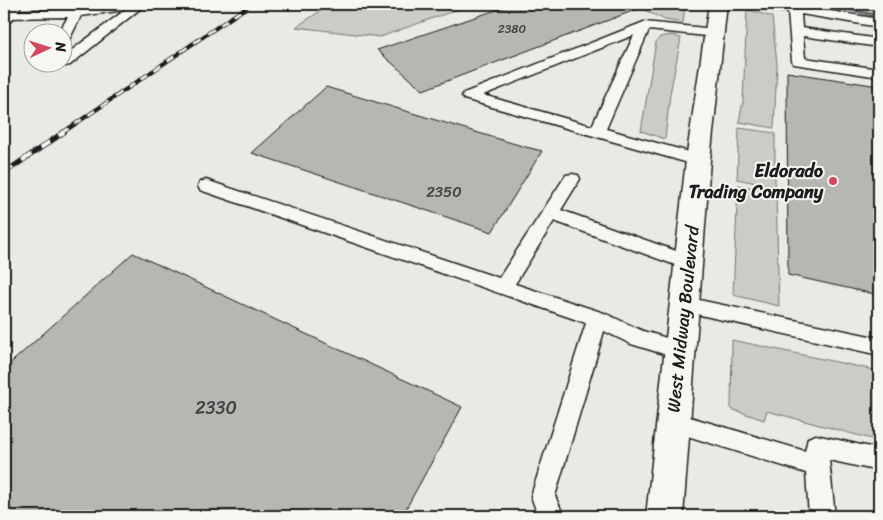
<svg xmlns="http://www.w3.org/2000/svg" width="883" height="520" viewBox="0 0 883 520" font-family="Sriracha,sans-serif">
	<rect width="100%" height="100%" fill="#e9e9e5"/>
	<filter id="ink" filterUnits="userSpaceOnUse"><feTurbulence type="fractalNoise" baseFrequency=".02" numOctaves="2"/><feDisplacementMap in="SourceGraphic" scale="10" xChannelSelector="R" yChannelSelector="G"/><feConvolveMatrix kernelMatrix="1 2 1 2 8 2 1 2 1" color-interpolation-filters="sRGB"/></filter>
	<g filter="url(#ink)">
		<g fill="#cbcbc7" stroke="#747472">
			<path d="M331,4h142l-93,33 -84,-10z"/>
			<path d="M632,4h53l-2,19 -18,-3z"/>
			<path d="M747,9l25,8 5,47 -3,64 -35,-6 4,-21z"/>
			<path d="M672,35l9,3 -11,56 -5,45 -24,-8 15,-89 4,-5z"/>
			<path d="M739,128l36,5v54l-38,-8z"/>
			<path d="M738,185l38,7 3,114 -46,-11z"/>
			<path d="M732,340l147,31v70l-112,-30 -3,9 -33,-11z"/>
		</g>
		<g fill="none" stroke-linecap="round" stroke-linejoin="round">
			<g fill="#6d6d6c" fill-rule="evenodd">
				<path d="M380,4h16l-18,4 -1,-1z"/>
				<path d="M818,4h11l50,10v4z"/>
			</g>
		</g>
		<g fill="#b6b6b3" stroke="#1c1c1c">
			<path d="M514,4h132v2l-223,84 -46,-40z"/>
			<path d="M787,72l92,14v209l-91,-20z"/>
			<path d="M326,87l196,59 20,5 -50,81 -240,-79z"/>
			<path d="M133,253l329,154 -60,109h-398v-147z"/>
		</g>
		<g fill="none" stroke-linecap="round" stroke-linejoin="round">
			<g stroke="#1c1c1c" stroke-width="3">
				<g id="service">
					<path d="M115,4h31l-76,61 -5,1 -7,-4h4v-11l6,2 57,-43 -44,6 -12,24 -7,4v-12h-3l9,-15 -64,1 1,-7 71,-2z"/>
					<path d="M753,4l41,1 85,14v8l-78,-13 1,14 77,11v8l-76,-11 2,22 74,11v8l-85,-13 -2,-3 -4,-49 -29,-4z"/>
					<path d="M644,22l71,7 6,4 -6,4 -66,-7 -43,99 98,27 2,4 -2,4h-12l-228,-65 -2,-3 2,-3zM634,35l-42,91 -109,-31z"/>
					<path d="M572,174l6,1 2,4 -19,31 135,48 2,5 -2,5 -7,2 -135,-49 -39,63 89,29 39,18 44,13 4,6 -4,6 -7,3 -49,-15 -27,-13 -49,165 9,20h-26l-7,-20 55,-173 -386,-133 -2,-4 2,-4 6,-2 6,2 287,96 67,-103z"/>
					<path d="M685,297l194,41v17l-201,-45 -3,-5 3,-5z"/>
					<path d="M673,412l132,39 3,-13 8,-3 63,14v22l-50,-11 6,56h-26l-3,-43 -141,-44 -3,-7 3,-7z"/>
				</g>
			</g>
			<g stroke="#1c1c1c" stroke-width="3">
				<path id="minor" d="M709,4h18l-17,156 -27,356h-37l40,-356z"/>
			</g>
			<g stroke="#1c1c1c" stroke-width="3">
				<path id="tertiary" d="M4,4h18l-11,17 -7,2z"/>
			</g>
			<use href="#service" fill="#f6f6f2" fill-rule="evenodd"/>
			<use href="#minor" fill="#f6f6f2" fill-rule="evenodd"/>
			<use href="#tertiary" fill="#f6f6f2" fill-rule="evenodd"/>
			<g stroke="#1c1c1c" stroke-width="4">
				<path id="rail-far1" d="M62,133l189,-129"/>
			</g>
			<g stroke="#1c1c1c" stroke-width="5.5">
				<path id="rail" d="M4,173l60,-41"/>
			</g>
			<use href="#rail-far1" stroke="#f6f6f2" stroke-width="2.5" stroke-dasharray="8" stroke-linecap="butt"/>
			<use href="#rail" stroke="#f6f6f2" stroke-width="4" stroke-dasharray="11" stroke-linecap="butt"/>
		</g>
	</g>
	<circle fill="#d1495b" stroke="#f6f6f2" stroke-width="2" cx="833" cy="181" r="5"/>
	<g text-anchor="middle" stroke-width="4" stroke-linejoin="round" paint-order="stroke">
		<g font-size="12" fill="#424242">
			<text x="512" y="33">2380</text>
		</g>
		<g font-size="15" fill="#424242">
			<text x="444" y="197">2350</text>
		</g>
		<g font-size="18" font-weight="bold" fill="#1c1c1c" stroke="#f6f6f2" text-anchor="end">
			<text x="823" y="177">Eldorado<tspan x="823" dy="21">Trading Company</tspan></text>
		</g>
		<g font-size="18" fill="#1c1c1c" stroke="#f6f6f2">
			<text transform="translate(683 319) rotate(-84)" y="6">West Midway Boulevard</text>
		</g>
		<g font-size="18" fill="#424242">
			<text x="216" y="414">2330</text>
		</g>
	</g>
	<rect width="883" height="520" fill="none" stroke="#f6f6f2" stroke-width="20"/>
	<rect x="10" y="10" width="863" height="500" fill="none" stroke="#1c1c1c" stroke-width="2" filter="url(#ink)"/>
	<g transform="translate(48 48) rotate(86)"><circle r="24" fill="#f6f6f2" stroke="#9f9f9c"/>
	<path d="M0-4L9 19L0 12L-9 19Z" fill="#d1495b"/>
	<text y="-8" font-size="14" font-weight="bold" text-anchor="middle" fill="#1c1c1c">N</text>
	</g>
</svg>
